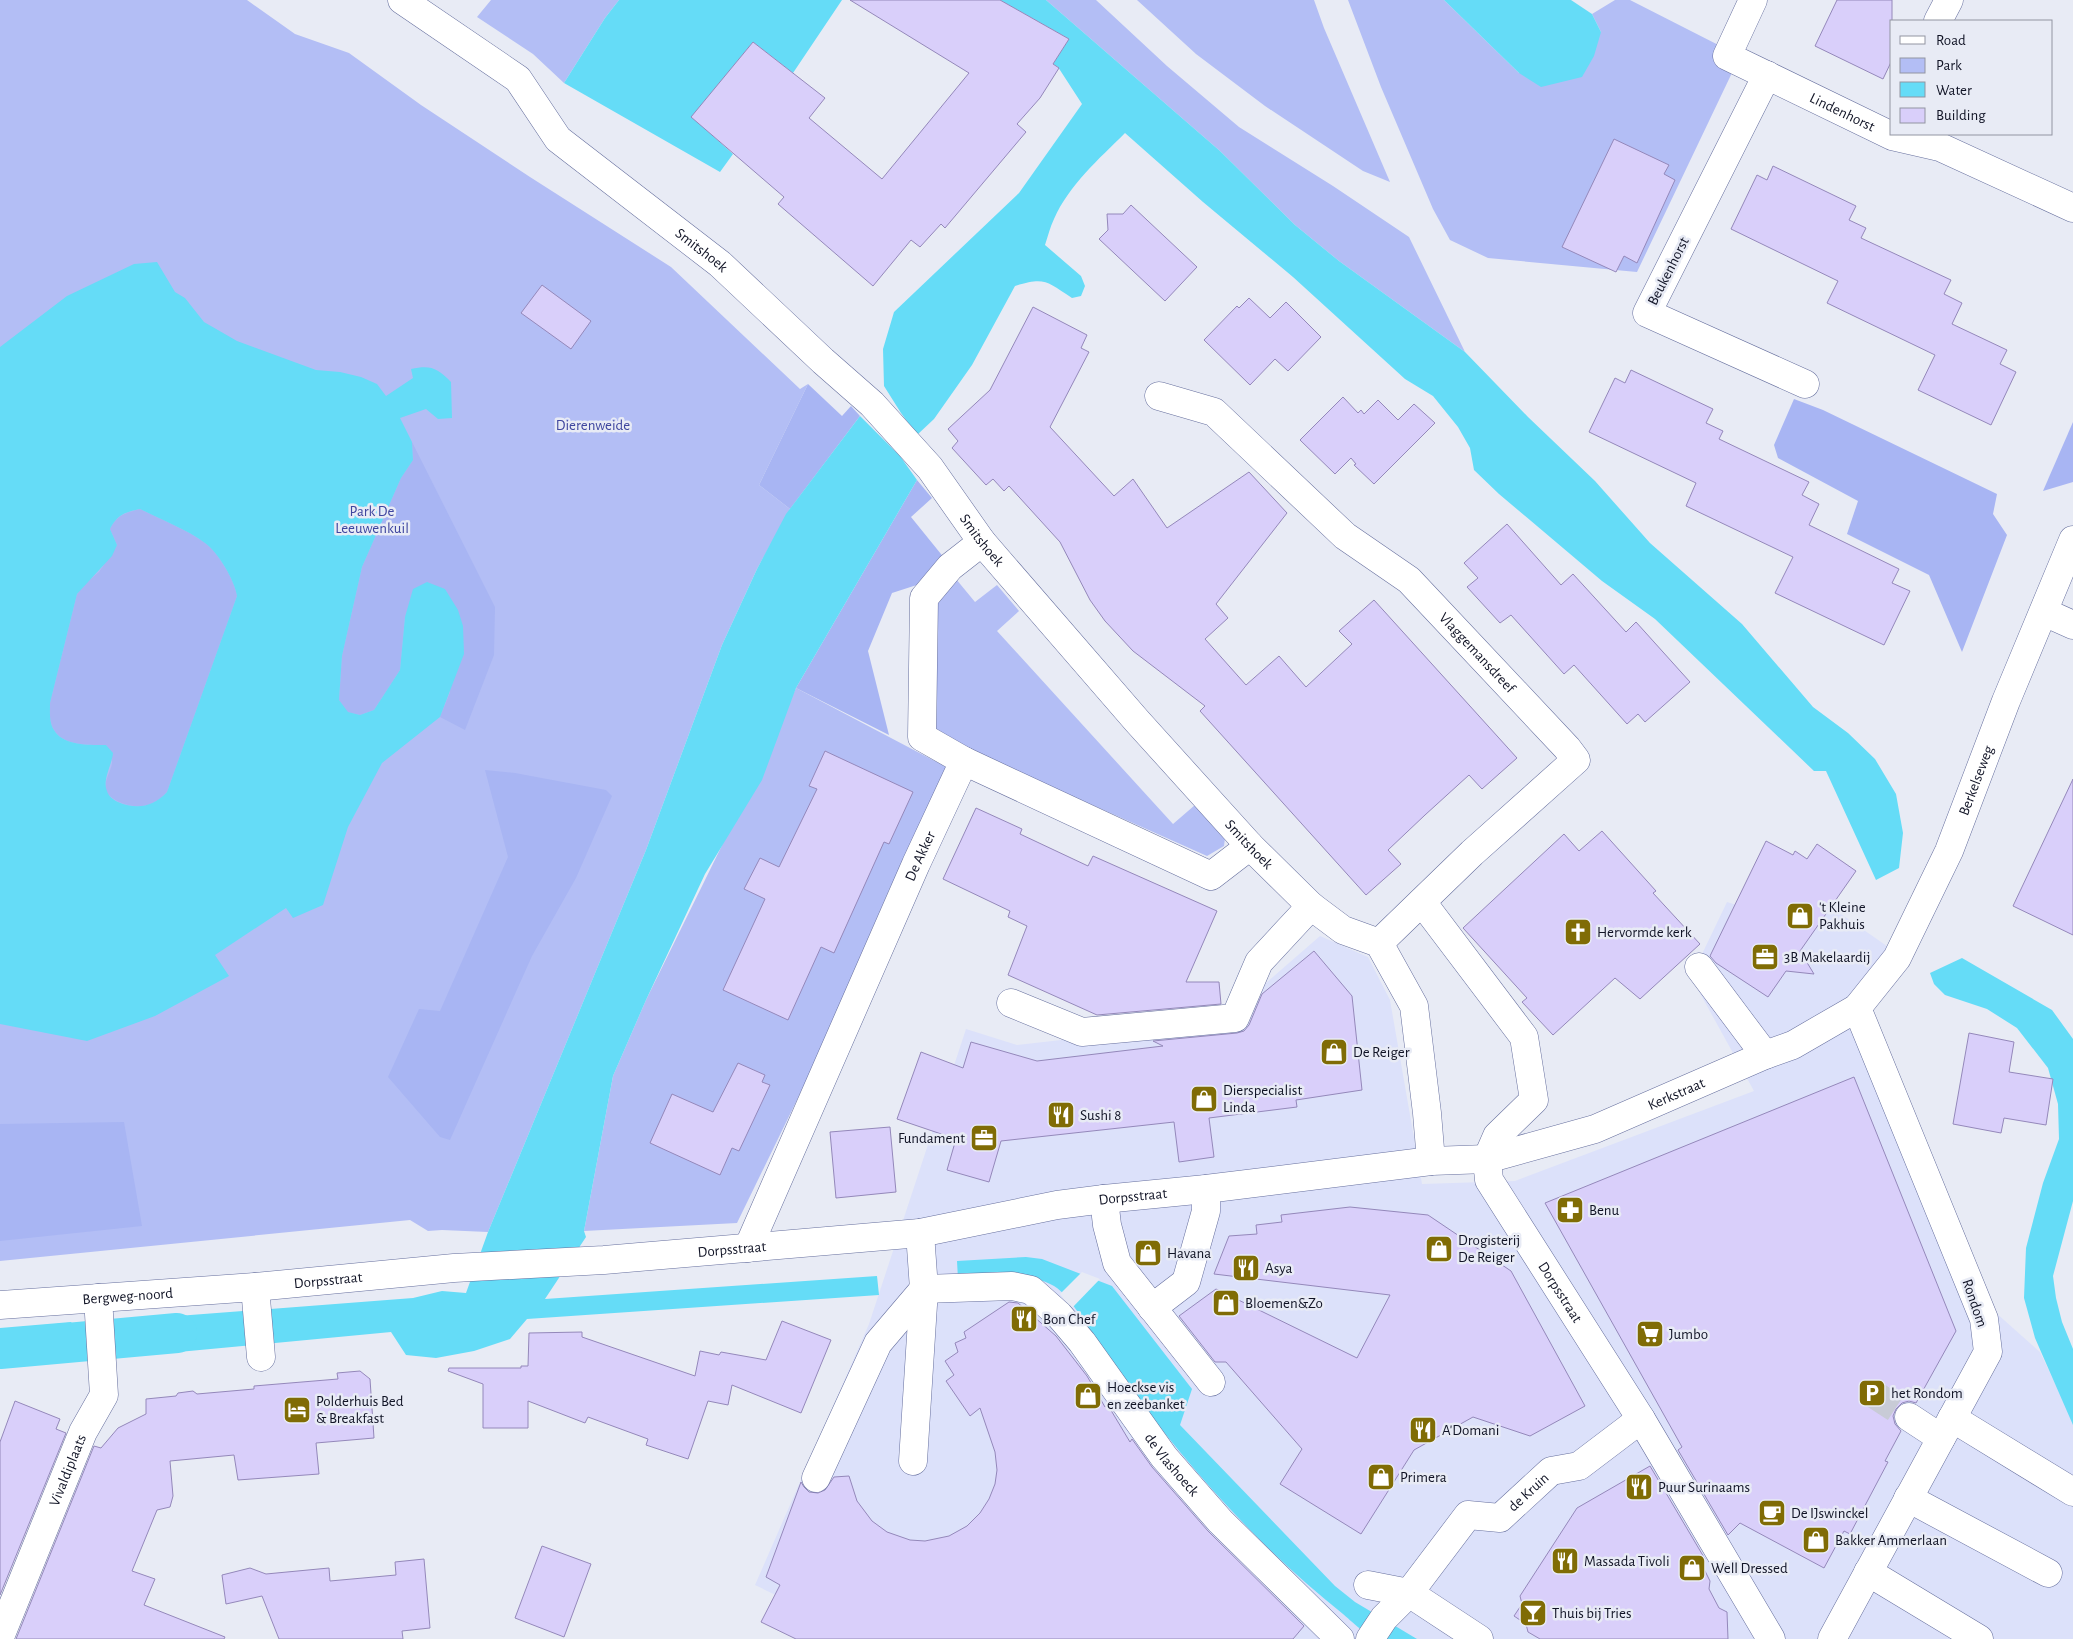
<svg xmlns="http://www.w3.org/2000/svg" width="2073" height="1639" viewBox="0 0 2073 1639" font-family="'Alegreya Sans',sans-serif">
	<rect width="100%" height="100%" fill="#e8ebf5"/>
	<path fill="#dce1fa" d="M1772,866l122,85 -44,54 108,274 82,73 33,69v218h-1206l-112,-54 114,-261 97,-295 51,16 204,-23 99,-86 48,21 22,43 32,184 93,-3 239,-90 -63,-114 36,-75 16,5z"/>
	<g fill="#b3bef5">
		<path d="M0,0h247l48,34 54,19 72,52 109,72 141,90 129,122 8,-5 -49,101 31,24 -33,60 -35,76 -76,205 -158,382 -46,-2 -14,1 -18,-11 -410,41z"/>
		<path d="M491,0h128l-14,18 -41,65 -31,-29 -56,-37z"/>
		<path d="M1046,0h50l71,66 72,61 94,59 76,51 56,115 -126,-91 -44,-36 -75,-74z"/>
		<path d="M1137,0h177l10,28 66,154 -27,-11 -98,-65 -69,-52z"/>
		<path d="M1348,0h96l75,73 82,-41 -9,-18 23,-14h15l110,56 -103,216 -149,-14 -38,-18 -17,-31 -52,-122z"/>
		<path d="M956,579l19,23 22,-17 22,26 -22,20 176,193 22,-19 30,33 -1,8 -17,10 -274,-122v-132z"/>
		<path d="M796,688l152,80 -59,122 -78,181 -74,152 -153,8 29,-155 33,-76 87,-177z"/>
	</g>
	<g fill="#a8b5f3">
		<path d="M808,384l34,32 9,-10 9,10 -70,93 -31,-24z"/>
		<path d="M1794,399l29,11 174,84 -4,20 14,21 -45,117 -33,-77 -82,-41 11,-33 -80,-43 -4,-13z"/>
		<path d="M2073,422v60l-30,9z"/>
		<path d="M412,442l83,165 -1,48 -29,75 -25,-13 10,-25 -45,-75 -5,53 -26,40 -14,5 -13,-3 -8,-12 3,-44 20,-89 39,-89 12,-18z"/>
		<path d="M917,480l15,18 -21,19 34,42 -19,23 -34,11 -24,58 21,84 -93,-47z"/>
		<path d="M140,509c20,10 48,21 65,34 13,9 30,38 32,53l-70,196c-13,15 -29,18 -48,10 -4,-2 -9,-5 -12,-9 -5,-10 4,-21 5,-30 1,-5 -4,-13 -6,-18 -16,0 -43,1 -52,-15 -5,-8 -4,-18 -4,-27l27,-109 10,-12 12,-10 18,-27 -7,-16c7,-14 15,-16 30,-20z"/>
		<path d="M485,770l30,3 91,17 6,6 -36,82 -44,78 -82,184 -10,-3 -52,-60 31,-68 21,2 68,-154z"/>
		<path d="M124,1122l18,104 -142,15v-117z"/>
	</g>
	<g fill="#65dcf7" fill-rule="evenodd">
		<path d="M619,0h223l-49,73 -40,-31 -61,75 41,37 -13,18 -156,-89 41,-65z"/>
		<path d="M1000,0h46l174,151 75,74 44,36 126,91 63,65 67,64 55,62 92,81 71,83 35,26 27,26 21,35 7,39 -4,35 -23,12 -50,-109h-12l-159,-152 -53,-38 -103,-87 -25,-24 -4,-22 -12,-21 -25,-31 -28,-17 -112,-102 -90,-75 -78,-69c-26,26 -56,52 -71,86 -4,8 -6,17 -9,26l36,31 4,10 -4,10 -9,2c-26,-17 -27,-21 -57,-12l-43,79 -38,54 -17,16 -16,-22 -17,-27 -1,-37 11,-37 125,-119 63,-89 -24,-37 -5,-3 16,-25z"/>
		<path d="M1444,0h127l21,14 9,18 -7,24 -12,21 -41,10 -22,-14z"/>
		<path d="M157,262l18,30 10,6 19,24 33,19 79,29 24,2 21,5 16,7 9,12 27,-18 -2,-9c20,-4 26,-1 40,13l1,36 -14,1 -12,-10 -26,9 12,24 1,18 -12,18 -39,89 -20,89 -3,44 9,12 12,3 14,-5 26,-40 5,-53 8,-28 14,-7 18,7 13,21 5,16 1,28 -24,63 -58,46 -34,64 -25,78 -30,13 -7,-10 -71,47 14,21 -74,40 -68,25 -87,-17v-677l67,-51 67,-32zM140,509c20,10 48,21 65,34 13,9 30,38 32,53l-70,196c-14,15 -30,18 -49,10 -4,-2 -10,-6 -11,-11 -5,-11 5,-26 6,-38l-7,-8c-16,0 -43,1 -52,-15 -5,-8 -4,-18 -4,-27l27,-109 35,-38 5,-11 -7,-16c7,-14 15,-17 30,-20z"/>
		<path d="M860,416l40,40 17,24 -121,208 -34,92 -57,94 -59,126 -33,76 -29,155 2,6 -41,62 332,-23 2,19 -352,24 -17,20 -36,12 -38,7 -30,-3 -15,-23 -266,25 -4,-19 4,-18 288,-22 29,-7 24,2 22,-61 158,-382 76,-205 35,-76 29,-55z"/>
		<path d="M1962,958l90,52 21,29v162l-20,75 3,22 6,24 11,27v76l-38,-87 -11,-40 2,-50 17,-65 16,-44 -1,-35 -10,-36 -31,-40 -30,-19 -42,-14 -11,-11 -4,-11z"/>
		<path d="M1026,1257l16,2 70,27 80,103 -12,36 155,161 20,16 62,37c-13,0 -29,0 -41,0 -8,-2 -26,-19 -33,-25 -86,-68 -159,-152 -224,-240 -15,-20 -46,-77 -65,-88 -28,-16 -65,-9 -96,-7l-1,-18z"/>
		<path d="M71,1322l14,19 -13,19 -72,8v-40z"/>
	</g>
	<path fill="#e8ebf5" d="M1082,1272l18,7 -29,30 -11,-15z"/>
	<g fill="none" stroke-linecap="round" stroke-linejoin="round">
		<path stroke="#65dcf7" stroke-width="40" d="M0,1349l177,-16"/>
	</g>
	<g fill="#d9cffa" stroke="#9488ba">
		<path d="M850,0h150l69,39 -16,25 6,4 -19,30 -23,26 9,8 -81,96 -4,-4 -21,23 -9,-7 -38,46 -95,-82 6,-7 -93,-80 62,-75 72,56 -16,20 73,61 87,-106z"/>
		<path d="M1837,0h55v60l-9,19 -68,-33z"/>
		<path d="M1614,139l55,26 -5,9 11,6 -38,83 -13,-7 -8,16 -54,-25z"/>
		<path d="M1773,166l83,40 -7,14 17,8 -5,10 90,42 -7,14 18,9 -10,21 55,26 -7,14 16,8 -25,53 -73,-35 17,-35 -108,-52 11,-22 -107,-52 26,-54 10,5z"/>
		<path d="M1131,205l66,62 -32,34 -66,-62 9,-9 -1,-16h16z"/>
		<path d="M542,285l49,36 -20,28 -50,-36z"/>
		<path d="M1249,298l21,20 16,-16 35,35 -33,34 -13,-12 -25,26 -46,-45 33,-34 2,2z"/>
		<path d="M1033,307l54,28 -6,13 8,4 -39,75 64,69 19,-17 34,49 82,-56 38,41 -71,91 12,14 -23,21 41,46 33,-29 27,31 46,-43 -13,-13 35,-31 143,158 -35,31 -13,-14 -44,40 -37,35 13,14 -35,31 -166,-184 5,-5 -72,-55 -28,-30 -15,-21 -30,-58 -51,-56 -5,5 -11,-12 -7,6 -34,-37 6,-7 -10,-12 42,-39z"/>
		<path d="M1631,370l82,39 -7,14 17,8 -4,8 90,43 -7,13 17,9 -10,21 90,44 -7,14 18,8 -26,54 -109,-52 18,-36 -107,-51 10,-23 -107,-51 26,-54 10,5z"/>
		<path d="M1343,397l15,16 3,-3 3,4 14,-14 20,20 16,-16 21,19 -61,61 -20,-19 2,-1 -5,-6 -16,16 -35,-34z"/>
		<path d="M1507,524l54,61 12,-11 53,58 10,-10 54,60 -45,40 -7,-8 -11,10 -53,-59 -10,9 -53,-59 -11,8 -33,-36 11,-9 -14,-15z"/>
		<path d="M825,751l88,41 -24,52 -5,-2 -50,111 -13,-6 -33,73 -65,-30 42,-91 -21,-10 16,-31 19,9 38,-78 -8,-3z"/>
		<path d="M2073,779v156l-60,-29z"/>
		<path d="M976,808l46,21 -2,5 68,32 5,-10 124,55 -31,71h33l2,22 -124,11 -89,-40 19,-49 -19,-9 2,-6 -67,-32z"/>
		<path d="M1602,831l54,60 -3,2 47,51 -60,55 -25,-21 -62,57 -31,-33 5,-4 -64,-70 101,-94 15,17z"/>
		<path d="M1766,841l27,14 2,-4 12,8 10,-15 39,27 -56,80 14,23 -28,-3 -18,26 -52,-34 -6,-7z"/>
		<path d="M1314,951l38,45 10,94 -66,10 1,7 -88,11 5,39 -35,5 -5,-40 -173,19 -12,41 -42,-12 9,-31 -59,-20 24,-67 42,16 8,-26 66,19 126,-15 -10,-5 84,-8 7,-2 5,-6 13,-31z"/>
		<path d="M1969,1033l45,9 -5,30 44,7 -7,46 -42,-7 -3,15 -48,-9z"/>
		<path d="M738,1063l27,12 -3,7 8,3 -31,66 -7,-3 -12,27 -70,-32 22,-49 41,18z"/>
		<path d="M1854,1077l102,254 -40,72 -7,-2 -7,2 -6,6 -3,7 2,8 6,7 -16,30 3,1 -38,72 -6,-3 -20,37 -84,-45 -12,12 -50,-85 4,-3 -137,-244z"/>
		<path d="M890,1127l6,65 -60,6 -6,-66z"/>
		<path d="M1350,1207l78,8 83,56 74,135 -55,30 -57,-19 -59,33 -53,84 -81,-50 22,-35 -76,-87h-11l-36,-46 37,-27 141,69 33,-63 -176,-21 15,-38 28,-2 -1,-9 26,-3 -1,-7z"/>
		<path d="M1009,1302l9,1 38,33 31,40 18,31 3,-2 1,2 21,35 2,-3 20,28 56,64 96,95 -11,13h-497l-35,-17 19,-37 -14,-8 35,-95 3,5 5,5 9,1 7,-3 9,-13 15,-1 8,25 15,20 15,11 23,8 15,1 24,-5 18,-10 13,-13 9,-14 6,-15 2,-14 -2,-18 -15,-44 -10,8 -24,-35 8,-6 -9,-14 13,-9 -3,-9 11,-5 -2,-6z"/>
		<path d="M782,1321l49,19 -30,73 -69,-28 -4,20 -20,-4 -20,58 -42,-14 2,-6 -60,-22 -3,6 -57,-22v27h-45v-44l-35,-13 1,-3h72v-2h7l1,-33 53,-1v5l113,39 5,-25 19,4 2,-3 45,8z"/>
		<path d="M360,1371l10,8 4,59 -58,5 3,31 -81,6 -4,-25 -64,6 3,35 -3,11 -13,3 -25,61 23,8 -11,26 81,32 -1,2h-208l78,-193 7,2 17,-20 28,-14v-15l30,-3 2,-3 15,-2 4,3 57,-5v-3l84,-7 -1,-6z"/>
		<path d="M15,1401l45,18 -4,10 10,4 -66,162v-153z"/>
		<path d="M1650,1466l55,93 -4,4 9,18 -1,8 10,19 8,4 1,27h-188l-12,-7 -2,-8 -12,-8 8,-12 -2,-8 57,-88z"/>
		<path d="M542,1546l49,18 -27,73 -49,-19z"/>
		<path d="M424,1559l6,69 -28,3 1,8h-124l-17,-43 -36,8 -4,-29 28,-7 16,6 63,-6 1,13 66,-6 -1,-13z"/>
	</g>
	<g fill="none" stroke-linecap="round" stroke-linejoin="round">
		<path stroke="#c8cbd6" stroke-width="28" stroke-dasharray="28 14" stroke-linecap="butt" d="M1872,1393l37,24"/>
		<g stroke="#666f9e" stroke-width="29">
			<g id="minor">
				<path id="s1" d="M402,0l116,79 40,60 162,125 103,97 49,43 58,64 52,74 155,179 113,125 61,60 32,24 36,13 35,63 13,107 4,48"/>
				<path id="s2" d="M1753,0l-26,56 165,80 48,11 133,61"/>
				<path d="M1938,21l11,-21"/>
				<path d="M1767,75l-120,238 158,71"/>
				<path id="s3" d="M1159,396l55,16 131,124 64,44 158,168 9,12 -104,93 -93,90"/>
				<path d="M2044,612l29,13"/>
				<path d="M964,761l-42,-24 2,-139 26,-31 32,-25"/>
				<path d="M1422,902l102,135 10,63 -37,36 -10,23"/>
				<path d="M1699,967l66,88"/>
				<path d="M1011,1003l71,29 153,-14 24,-56 52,-56"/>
				<path id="s4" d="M1487,1159l2,21 152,239 130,220"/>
				<path d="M1104,1199l3,26 10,38 94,119"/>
				<path id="s5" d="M748,1248l168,-384 48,-103 247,115 39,-30"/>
				<path d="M255,1287l6,70"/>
				<path id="s6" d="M0,1305l255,-18 199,-19 150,-8 316,-27 137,-28 47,-6 102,-10 225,-28 56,-2 108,-30 170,-74 28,-10 64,-37 40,-50 52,-107 57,-150 67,-161"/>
				<path d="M1152,1308l34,-26 20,-71v-22"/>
				<path d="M1909,1417l32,21"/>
				<path d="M1952,1418l121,74"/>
				<path d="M913,1461l11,-172 -4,-56"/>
				<path id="s7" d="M816,1478l62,-135 46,-54 88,-3 19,4 28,25 23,27 82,115 56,64 120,118"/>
				<path d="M1908,1498l140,75"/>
				<path d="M1868,1572l111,67"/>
				<path d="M1368,1585l41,8 70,46"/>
				<path id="s8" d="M0,1637l83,-205 21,-37 -6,-97"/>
				<path id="s9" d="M1370,1639l14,-21 25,-25 59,-78 32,3 51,-47 28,-5 62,-47"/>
				<path d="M1832,1639l156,-287 -4,-33 -127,-311"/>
			</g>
		</g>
		<use href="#minor" stroke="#fff" stroke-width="28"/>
	</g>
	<defs>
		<g id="shop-square" transform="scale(1.4375)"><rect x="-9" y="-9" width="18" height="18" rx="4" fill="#806c05" stroke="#e8ebf5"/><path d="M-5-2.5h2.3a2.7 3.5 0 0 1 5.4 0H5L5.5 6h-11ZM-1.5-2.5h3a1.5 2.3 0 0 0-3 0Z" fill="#fff"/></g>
		<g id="church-square" transform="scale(1.4375)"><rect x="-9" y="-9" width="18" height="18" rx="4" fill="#806c05" stroke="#e8ebf5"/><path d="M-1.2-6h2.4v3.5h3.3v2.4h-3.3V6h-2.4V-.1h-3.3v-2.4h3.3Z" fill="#fff"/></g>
		<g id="office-square" transform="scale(1.4375)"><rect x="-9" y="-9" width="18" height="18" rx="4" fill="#806c05" stroke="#e8ebf5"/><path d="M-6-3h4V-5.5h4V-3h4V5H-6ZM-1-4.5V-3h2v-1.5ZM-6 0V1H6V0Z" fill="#fff"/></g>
		<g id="restaurant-square" transform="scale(1.4375)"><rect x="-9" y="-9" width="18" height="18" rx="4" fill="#806c05" stroke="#e8ebf5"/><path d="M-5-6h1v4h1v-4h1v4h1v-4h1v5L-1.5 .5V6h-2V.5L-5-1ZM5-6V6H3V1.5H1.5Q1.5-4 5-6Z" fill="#fff"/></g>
		<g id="pharmacy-square" transform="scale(1.4375)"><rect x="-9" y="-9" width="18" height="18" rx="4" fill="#806c05" stroke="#e8ebf5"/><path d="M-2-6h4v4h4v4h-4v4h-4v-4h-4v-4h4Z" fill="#fff"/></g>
		<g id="supermarket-square" transform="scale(1.4375)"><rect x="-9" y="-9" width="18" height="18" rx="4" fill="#806c05" stroke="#e8ebf5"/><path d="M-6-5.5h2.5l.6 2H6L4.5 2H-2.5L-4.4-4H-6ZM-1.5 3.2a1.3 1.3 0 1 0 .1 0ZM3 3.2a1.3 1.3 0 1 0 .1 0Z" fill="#fff"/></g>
		<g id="parking-square" transform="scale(1.4375)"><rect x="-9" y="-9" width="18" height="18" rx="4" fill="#806c05" stroke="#e8ebf5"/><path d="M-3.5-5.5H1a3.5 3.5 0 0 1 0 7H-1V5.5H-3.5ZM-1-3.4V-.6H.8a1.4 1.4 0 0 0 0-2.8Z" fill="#fff"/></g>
		<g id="hotel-square" transform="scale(1.4375)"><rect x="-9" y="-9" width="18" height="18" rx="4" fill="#806c05" stroke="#e8ebf5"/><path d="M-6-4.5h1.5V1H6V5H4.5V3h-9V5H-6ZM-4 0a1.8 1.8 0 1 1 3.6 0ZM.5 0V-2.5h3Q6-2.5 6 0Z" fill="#fff"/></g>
		<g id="cafe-square" transform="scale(1.4375)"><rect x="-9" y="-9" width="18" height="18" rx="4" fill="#806c05" stroke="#e8ebf5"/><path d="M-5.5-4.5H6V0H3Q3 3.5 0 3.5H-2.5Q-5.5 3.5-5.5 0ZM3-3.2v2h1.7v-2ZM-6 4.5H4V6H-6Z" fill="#fff"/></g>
		<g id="bar-square" transform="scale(1.4375)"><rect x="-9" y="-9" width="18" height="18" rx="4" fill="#806c05" stroke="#e8ebf5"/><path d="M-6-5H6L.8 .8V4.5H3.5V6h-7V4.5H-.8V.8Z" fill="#fff"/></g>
	</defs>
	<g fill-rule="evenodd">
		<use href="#shop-square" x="1800" y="916"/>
		<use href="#church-square" x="1578" y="932"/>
		<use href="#office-square" x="1765" y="957"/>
		<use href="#shop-square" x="1334" y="1052"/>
		<use href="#shop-square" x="1204" y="1099"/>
		<use href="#restaurant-square" x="1061" y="1115"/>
		<use href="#office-square" x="984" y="1138"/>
		<use href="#pharmacy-square" x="1570" y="1210"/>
		<use href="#shop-square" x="1439" y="1249"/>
		<use href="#shop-square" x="1148" y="1253"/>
		<use href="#restaurant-square" x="1246" y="1268"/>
		<use href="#shop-square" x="1226" y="1303"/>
		<use href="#restaurant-square" x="1024" y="1319"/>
		<use href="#supermarket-square" x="1650" y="1334"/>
		<use href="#parking-square" x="1872" y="1393"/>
		<use href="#shop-square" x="1088" y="1396"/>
		<use href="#hotel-square" x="297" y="1410"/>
		<use href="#restaurant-square" x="1423" y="1430"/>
		<use href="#shop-square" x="1381" y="1477"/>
		<use href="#restaurant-square" x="1639" y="1487"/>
		<use href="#cafe-square" x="1772" y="1513"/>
		<use href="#shop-square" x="1816" y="1540"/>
		<use href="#restaurant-square" x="1565" y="1561"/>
		<use href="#shop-square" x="1692" y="1568"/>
		<use href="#bar-square" x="1533" y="1613"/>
	</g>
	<g text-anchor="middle" stroke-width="5" stroke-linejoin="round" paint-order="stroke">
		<g font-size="15" fill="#101325" stroke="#e8ebf5">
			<text dy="5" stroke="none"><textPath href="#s2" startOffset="190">Lindenhorst</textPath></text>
			<text dy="5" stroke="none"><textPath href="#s1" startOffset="394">Smitshoek</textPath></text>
			<text transform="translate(1668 271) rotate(-63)" y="5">Beukenhorst</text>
			<text dy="5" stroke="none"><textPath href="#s1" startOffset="799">Smitshoek</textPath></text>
			<text dy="5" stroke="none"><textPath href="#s3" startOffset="415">Vlaggemansdreef</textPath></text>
			<text dy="5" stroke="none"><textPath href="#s6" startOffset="2155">Berkelseweg</textPath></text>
			<text dy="5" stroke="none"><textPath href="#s1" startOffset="1204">Smitshoek</textPath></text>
			<text dy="5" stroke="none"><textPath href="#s5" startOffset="428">De Akker</textPath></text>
			<text dy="5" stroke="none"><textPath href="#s6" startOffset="1696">Kerkstraat</textPath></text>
			<text dy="5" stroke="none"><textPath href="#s6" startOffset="1139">Dorpsstraat</textPath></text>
			<text dy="5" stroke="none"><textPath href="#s6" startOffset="734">Dorpsstraat</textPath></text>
			<text dy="5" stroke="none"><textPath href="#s6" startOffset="329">Dorpsstraat</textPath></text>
			<text dy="5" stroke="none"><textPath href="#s4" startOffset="154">Dorpsstraat</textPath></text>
			<text dy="5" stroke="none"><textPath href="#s6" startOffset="128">Bergweg-noord</textPath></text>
			<text transform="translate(1975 1303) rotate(71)" y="5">Rondom</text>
			<text dy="5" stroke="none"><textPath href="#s7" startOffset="552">de Vlashoeck</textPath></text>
			<text dy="5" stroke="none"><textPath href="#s8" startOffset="180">Vivaldiplaats</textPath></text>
			<text dy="5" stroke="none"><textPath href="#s9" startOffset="229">de Kruin</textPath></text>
		</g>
		<g font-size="15" fill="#3f469f" stroke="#e8ebf5">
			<text x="593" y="430">Dierenweide</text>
			<text x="372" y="516">Park De<tspan x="372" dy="17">Leeuwenkuil</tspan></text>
		</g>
		<g font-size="15" fill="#101325" stroke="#e8ebf5" text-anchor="start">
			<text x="1819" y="912">'t Kleine<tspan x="1819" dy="17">Pakhuis</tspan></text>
			<text x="1597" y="937">Hervormde kerk</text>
			<text x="1784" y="962">3B Makelaardij</text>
			<text x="1353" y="1057">De Reiger</text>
			<text x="1223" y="1095">Dierspecialist<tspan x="1223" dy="17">Linda</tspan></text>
			<text x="1080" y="1120">Sushi 8</text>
			<text x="965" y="1143" text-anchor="end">Fundament</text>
			<text x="1589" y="1215">Benu</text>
			<text x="1458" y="1245">Drogisterij<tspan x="1458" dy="17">De Reiger</tspan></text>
			<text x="1167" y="1258">Havana</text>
			<text x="1265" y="1273">Asya</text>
			<text x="1245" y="1308">Bloemen&amp;Zo</text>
			<text x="1043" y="1324">Bon Chef</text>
			<text x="1669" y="1339">Jumbo</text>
			<text x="1107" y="1392">Hoeckse vis<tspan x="1107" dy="17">en zeebanket</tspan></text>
			<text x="1891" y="1398">het Rondom</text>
			<text x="316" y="1406">Polderhuis Bed<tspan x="316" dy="17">&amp; Breakfast</tspan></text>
			<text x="1442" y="1435">A'Domani</text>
			<text x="1400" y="1482">Primera</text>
			<text x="1658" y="1492">Puur Surinaams</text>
			<text x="1791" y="1518">De IJswinckel</text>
			<text x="1835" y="1545">Bakker Ammerlaan</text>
			<text x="1584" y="1566">Massada Tivoli</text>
			<text x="1711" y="1573">Well Dressed</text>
			<text x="1552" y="1618">Thuis bij Tries</text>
		</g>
	</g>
	<rect x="1890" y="20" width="162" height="115" fill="#e8ebf5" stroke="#9295a2"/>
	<rect x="1900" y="36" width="25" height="8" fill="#ffffff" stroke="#9295a2"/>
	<text x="1936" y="45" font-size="15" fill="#101325">Road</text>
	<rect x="1900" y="58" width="25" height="15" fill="#b3bef5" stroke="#9295a2"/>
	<text x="1936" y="70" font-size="15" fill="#101325">Park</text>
	<rect x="1900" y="82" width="25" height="15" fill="#65dcf7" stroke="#9295a2"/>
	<text x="1936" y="95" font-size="15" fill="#101325">Water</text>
	<rect x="1900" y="108" width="25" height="15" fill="#d9cffa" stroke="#9295a2"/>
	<text x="1936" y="120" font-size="15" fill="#101325">Building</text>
</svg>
